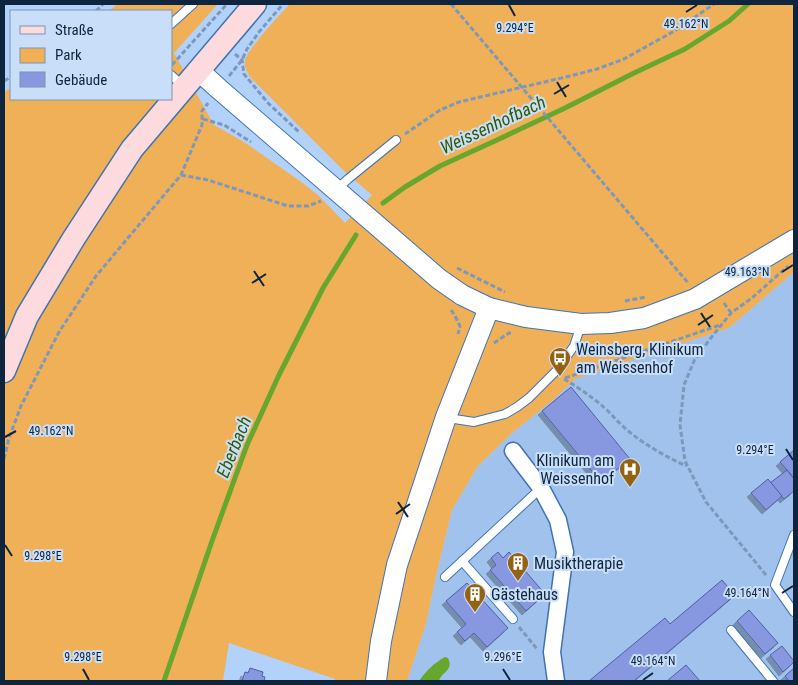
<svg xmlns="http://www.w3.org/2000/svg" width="798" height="685" viewBox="0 0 798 685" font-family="'Roboto Condensed',sans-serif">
	<defs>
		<filter id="shadow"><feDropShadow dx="-4" dy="4" stdDeviation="0" flood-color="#0004"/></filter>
	</defs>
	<rect width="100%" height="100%" fill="#b2d2fa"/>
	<path fill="#a0c2ed" d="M794,272v409h-387l19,-57 10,-48 16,-66 26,-44 34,-33 40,-32 23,-22 154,-51z"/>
	<path fill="#f0b057" d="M117,4h101l-44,49 40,72 30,17 56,39 18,14 27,28 27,-28 -27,-23 -94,-94c-4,-6 -7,-11 -6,-18 3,-11 36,-47 45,-56h504v268l-65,56 -154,51 -23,22 -40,32 -34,33 -26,44 -16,66 -10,48 -19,57h-72v-2l-106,-36 -6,38h-219v-589l7,-4v11h160v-88h-62z"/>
	<path fill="#68a72d" d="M445,657l3,1c6,13 -6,13 -9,23h-20c7,-10 15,-18 26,-24z"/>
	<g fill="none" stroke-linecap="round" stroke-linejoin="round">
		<g stroke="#68a72d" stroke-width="5">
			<path d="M383,203l22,-16 35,-21 57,-26 68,-32 69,-35 51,-24 44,-28 19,-17"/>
			<path d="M164,681l48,-140 35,-96 32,-70 44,-87 33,-53"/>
		</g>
	</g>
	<g fill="#8798e1" stroke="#515fa3" filter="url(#shadow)">
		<path d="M571,387l59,72 -29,23 -59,-71z"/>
		<path d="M794,450v28l-14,-16z"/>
		<path d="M787,470l7,9v12l-10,8 -14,-16z"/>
		<path d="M768,479l14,17 -16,14 -15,-17z"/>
		<path d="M498,552l5,6 6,-6 36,42 -19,17 -36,-41 6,-5 -5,-7z"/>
		<path d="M722,580l13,15 -101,86h-45l76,-63 5,6z"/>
		<path d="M467,583l41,45 -21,19 -13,-14 -9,8 -8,-9 9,-8 -20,-23z"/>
		<path d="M749,610l29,33 -13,11 -28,-33z"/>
		<path d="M782,646l12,15v1l-11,10 -13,-17z"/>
		<path d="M686,665l14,16h-33z"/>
		<path d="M250,668l13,4 -1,4 3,1 -1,4h-22l3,-9 3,1z"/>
		<path d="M794,668v13h-5l-4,-5z"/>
	</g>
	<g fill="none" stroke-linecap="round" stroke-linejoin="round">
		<g stroke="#4074b0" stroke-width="10">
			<g id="service">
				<path d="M171,24l22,-20"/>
				<path d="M171,75l12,11"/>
				<path d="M336,190l12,-11 48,-39"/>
				<path d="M448,418l26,4 31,-8 12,-7 12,-9 29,-29 16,-23 7,-21"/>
				<path d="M794,535l-19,50 19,27"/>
				<path d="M462,561l51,58"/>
				<path d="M445,577l96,-89"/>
				<path d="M731,630l42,51"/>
			</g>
		</g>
		<g stroke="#4074b0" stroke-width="19">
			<path id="minor" d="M513,451l28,37 17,32 7,32 -13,100 4,29"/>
		</g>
		<g stroke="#4074b0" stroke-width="22">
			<g id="tertiary">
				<path d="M198,70l21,19 220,190 23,16 27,13 37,9 55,7 29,-1 34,-5 51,-19 99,-59"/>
				<path d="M376,681l5,-40 16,-76 49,-148 43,-109"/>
			</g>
		</g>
		<g stroke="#4074b0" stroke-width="25">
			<path id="secondary" d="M4,371l23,-55 47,-78 58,-89 123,-145"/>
		</g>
		<g stroke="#7c98bb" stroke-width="3" stroke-dasharray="5 2.5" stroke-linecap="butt">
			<path d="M451,4l238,280"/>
			<path d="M96,11l7,-7"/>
			<path d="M235,54l7,6 2,14 24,29 31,29"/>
			<path d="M172,65l55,-61"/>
			<path d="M229,76l13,-16 5,-11 12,-17 24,-28"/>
			<path d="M4,81l7,-4"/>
			<path d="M203,119l21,6 27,17"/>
			<path d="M405,134l35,-24 19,-8 111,-26 27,-7 27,-10 52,-29 38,-26"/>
			<path d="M181,175l27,5 80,26h20l13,-5"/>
			<path d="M457,268l48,24"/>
			<path d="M625,301l21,-4"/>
			<path d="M724,303l7,10"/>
			<path d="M451,310l3,4 6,12 -2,8"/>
			<path d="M494,343l15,-10h3"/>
			<path d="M565,378l155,-53"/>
			<path d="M564,379c15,9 30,19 44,32 6,6 12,13 19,19 18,15 38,26 59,36"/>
			<path d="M4,459l5,-21 12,-32 38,-74 37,-56 85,-101 21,-50v-14l6,-8"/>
			<path d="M766,575l-60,-73 -21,-41 -5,-36 4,-40 10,-24 16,-22 21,-26 21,-15 36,-32"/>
			<path d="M519,627l18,22"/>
		</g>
		<use href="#service" stroke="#fff" stroke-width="8"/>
		<use href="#minor" stroke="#fff" stroke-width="16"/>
		<use href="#tertiary" stroke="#fff" stroke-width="20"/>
		<use href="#secondary" stroke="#fcdade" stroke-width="22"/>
	</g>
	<path fill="none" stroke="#0f243d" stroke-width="2" d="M509,5l6,11M686,12l11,-7M557,82l9,15M554,94l15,-9M254,271l10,15M782,272l11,-7M252,283l14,-9M701,313l9,14M698,325l15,-10M5,437l11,-6M786,449l7,11M398,502l10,15M396,514l14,-10M5,545l7,11M782,593l11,-7M83,669l6,11M503,669l7,11M643,680l10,-7"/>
	<defs>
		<g id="bus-pin" transform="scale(1.125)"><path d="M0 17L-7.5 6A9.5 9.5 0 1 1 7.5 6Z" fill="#936212" stroke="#c9dff9"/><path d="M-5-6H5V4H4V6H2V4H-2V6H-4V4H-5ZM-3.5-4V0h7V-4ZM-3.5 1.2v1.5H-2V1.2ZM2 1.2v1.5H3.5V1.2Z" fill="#fff"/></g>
		<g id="hospital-pin" transform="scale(1.125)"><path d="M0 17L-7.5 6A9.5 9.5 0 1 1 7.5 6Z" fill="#936212" stroke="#c9dff9"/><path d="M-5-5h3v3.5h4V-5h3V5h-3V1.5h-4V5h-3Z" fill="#fff"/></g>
		<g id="building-pin" transform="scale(1.125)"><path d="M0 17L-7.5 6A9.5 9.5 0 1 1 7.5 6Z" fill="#936212" stroke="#c9dff9"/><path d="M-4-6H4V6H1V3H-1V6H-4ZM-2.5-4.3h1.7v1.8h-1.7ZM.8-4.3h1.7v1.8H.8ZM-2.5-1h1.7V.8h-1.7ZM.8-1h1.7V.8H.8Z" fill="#fff"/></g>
	</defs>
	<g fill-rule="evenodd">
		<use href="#bus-pin" x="560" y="358"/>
		<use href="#hospital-pin" x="630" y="469"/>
		<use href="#building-pin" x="518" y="563"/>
		<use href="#building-pin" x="475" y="594"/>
	</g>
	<g text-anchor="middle" stroke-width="4" stroke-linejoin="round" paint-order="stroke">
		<g font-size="16" fill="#0f243d" stroke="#c9dff9" text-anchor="start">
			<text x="576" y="355">Weinsberg, Klinikum<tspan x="576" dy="18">am Weissenhof</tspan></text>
			<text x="614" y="466" text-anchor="end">Klinikum am<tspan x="614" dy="18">Weissenhof</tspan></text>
			<text x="534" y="569">Musiktherapie</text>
			<text x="491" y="600">Gästehaus</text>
		</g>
		<g font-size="18" font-style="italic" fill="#315902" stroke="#c9dff9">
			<text transform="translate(493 125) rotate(-25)" y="6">Weissenhofbach</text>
			<text transform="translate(234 447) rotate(-68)" y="6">Eberbach</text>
		</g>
	</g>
	<g font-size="12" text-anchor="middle" fill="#0f243d" stroke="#c9dff9" stroke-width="4" stroke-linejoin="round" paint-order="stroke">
		<text x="686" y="28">49.162°N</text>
		<text x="515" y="32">9.294°E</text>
		<text x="747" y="276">49.163°N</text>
		<text x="51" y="435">49.162°N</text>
		<text x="755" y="454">9.294°E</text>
		<text x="43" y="560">9.298°E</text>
		<text x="747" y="597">49.164°N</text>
		<text x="83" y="661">9.298°E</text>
		<text x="503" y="661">9.296°E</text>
		<text x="653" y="665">49.164°N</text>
	</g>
	<rect width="798" height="685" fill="none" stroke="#0f243d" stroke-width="10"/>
	<rect x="10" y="10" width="162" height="90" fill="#c9dff9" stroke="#7f94ae"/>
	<rect x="20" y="26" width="25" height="8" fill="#fcdade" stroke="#7f94ae"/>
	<text x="55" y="35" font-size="15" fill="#0f243d">Straße</text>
	<rect x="20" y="48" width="25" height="15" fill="#f0b057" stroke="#7f94ae"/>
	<text x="55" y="60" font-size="15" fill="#0f243d">Park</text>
	<rect x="20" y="72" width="25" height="15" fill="#8798e1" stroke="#7f94ae"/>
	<text x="55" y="85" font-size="15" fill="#0f243d">Gebäude</text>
</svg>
